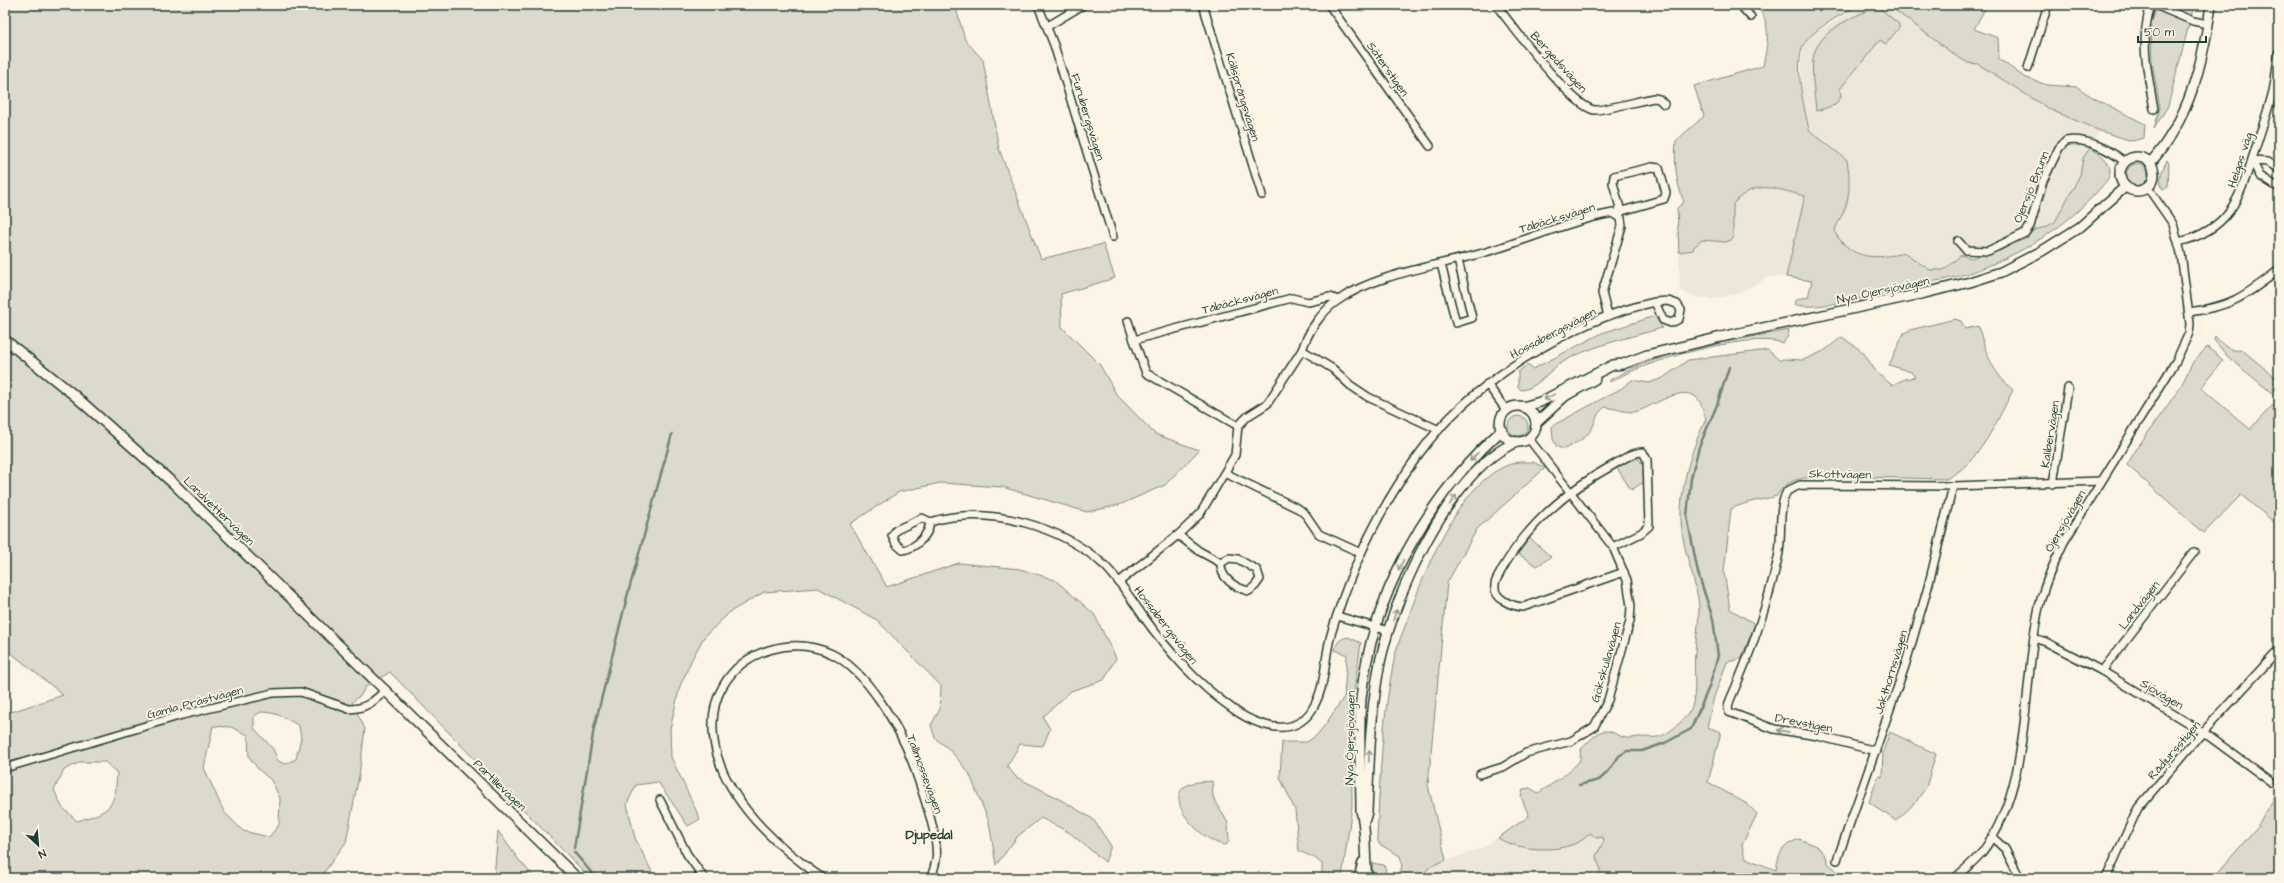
<svg xmlns="http://www.w3.org/2000/svg" width="2284" height="883" viewBox="0 0 2284 883" font-family="'Architects Daughter',sans-serif">
	<rect width="100%" height="100%" fill="#fcf5e5"/>
	<filter id="ink" filterUnits="userSpaceOnUse"><feTurbulence type="fractalNoise" baseFrequency=".025" numOctaves="2"/><feDisplacementMap in="SourceGraphic" scale="8" xChannelSelector="R" yChannelSelector="G"/><feConvolveMatrix kernelMatrix="1 2 1 2 8 2 1 2 1" color-interpolation-filters="sRGB"/></filter>
	<g filter="url(#ink)">
		<g fill="#ece7d8">
			<path d="M1862,5h26l68,51 12,7 10,1 71,45 51,22 -17,27 -3,17 -25,47 -9,5 -12,3 -32,20 -16,6 -30,2 -12,12h-14l-10,-8 -33,-5 -18,1 -26,-13 -8,-12 1,-11 7,-8 8,-32 -4,-22 -24,-20 -14,-10 -7,-34 -1,-29 2,-20 10,-13z"/>
			<path d="M1766,186l39,10 -19,81h-17l-33,17 -24,5 -21,-3 -11,-6 -1,-38 14,-2 1,-3 8,-7 31,-1v-35l8,-9 13,-7z"/>
			<path d="M1529,816l17,1 57,20 1,4 -8,15 4,12v10h-181l12,-12 51,-18z"/>
		</g>
		<g fill="#dcdacc" stroke="#7e8c80" fill-rule="evenodd">
			<path d="M5,5h950l10,35 18,20 16,89 42,110 62,-15 12,34 -54,16 1,33 38,38 16,29 39,40 44,16 -34,35 -46,20 -32,7 -85,-25 -62,-4 -41,9 -49,32 37,63 72,-24 61,6 35,11 39,34 22,44 -12,22 -33,11 -28,26 7,12 -7,17 -23,-2 -13,22 9,11 40,20 37,22 18,27 -6,16 -35,-29 -29,-15 -23,18 -22,29 -7,-43 -20,-49 -20,-24 -14,-11 -4,-13 9,-16 1,-23 -64,-66 -59,-32 -54,4 -34,20 -26,25 -11,20 -13,29 -10,43 1,28 29,62 -12,7 -30,-44 -22,3 -9,19 8,34 20,40h-65l-200,-206 -25,15 -4,8 -9,7 13,27 -6,47 -13,66 -26,36h-315v-164l58,-19 -58,-47zM261,712c15,0 25,6 38,14l2,12 -5,21 -11,5 -7,-3 -5,-12 -19,-21v-12zM213,726l18,1 17,8 1,22 9,12 13,11 9,18 -1,27 -10,12 -26,-6 -19,-19 -20,-44zM80,762h25l12,11c-2,36 -7,38 -40,48l-15,-14 -8,-17 10,-20z"/>
			<path d="M1752,5h110c-16,6 -55,27 -60,43 -7,23 2,59 7,82l38,30c3,18 4,35 -4,53 -4,8 -7,11 -8,20 18,28 41,26 70,20l25,17h14l17,-15 10,3 31,-8 32,-20 12,-3 9,-5 25,-47 3,-17 7,-10c9,5 21,12 20,25 -1,7 -9,14 -14,20 -29,32 -67,56 -108,73 -18,7 -42,15 -62,16 -25,6 -112,32 -132,22l2,-5 12,-2 4,-16 -26,-4 19,-81c-30,-7 -49,-18 -72,8v35l-7,3 -24,-2 -8,7 -1,3 -14,2 -2,-44 7,-6c-8,-19 -10,-40 -8,-61l28,-25 -10,-30 69,-20c4,-20 11,-49 -11,-61z"/>
			<path d="M1888,5h99l-13,24 24,9 1,21 25,18 23,8 30,2 17,11 51,26 -1,14 -12,3 -32,-10 -51,-22 -71,-45 -10,-1 -12,-7z"/>
			<path d="M2158,5h36l-26,101 -14,23 6,-21 -8,-46 -1,-39z"/>
			<path d="M1877,6l22,18v4l-13,16 -6,-4 -40,49 1,8 -6,8 -19,6c-1,-15 -5,-37 -3,-52 4,-29 41,-42 64,-53z"/>
			<path d="M2167,160l2,3 -1,24 -5,3c-5,-12 -1,-19 4,-30z"/>
			<circle cx="2137" cy="175" r="11"/>
			<path d="M1655,316l7,12c-31,9 -77,19 -104,37 -12,9 -22,24 -37,25l-3,-3v-15l9,-7 6,4 69,-36z"/>
			<path d="M1955,319l6,2 4,8 13,-3c9,28 13,45 35,64 -17,32 -33,73 -67,89l-126,-3c-17,2 -35,3 -43,20 -18,5 -29,5 -46,13l-7,63 6,37 25,15 -14,35 -14,3 -13,35 -7,30 14,5 -13,50 39,22 10,10 -15,31 3,13 31,12c3,-17 5,-24 23,-31l18,7 9,10 2,7 17,15h-245v-10l-4,-12 8,-15 -1,-4 -7,1 -6,-5c-17,22 -71,19 -92,5l31,-22 -8,-19 2,-8 7,-1 8,5c8,-4 36,-24 41,-32 2,-3 1,-8 2,-12 6,-5 16,-18 23,-18 8,-1 15,6 23,7 4,1 8,-1 12,-1 17,0 21,3 36,-10 7,-6 16,-14 18,-24 4,-17 0,-34 2,-51 1,-16 6,-38 3,-54 -6,-30 -19,-58 -17,-89 2,-32 11,-61 25,-90 -2,-5 -4,-15 -8,-20 -14,-16 -44,7 -60,12 -11,3 -22,-3 -33,-4 -11,9 -7,11 -13,21 -6,11 -18,16 -28,21l-7,-2 -4,-8 -1,-13 70,-38 10,-8 17,3 14,-5 25,-18 80,-10 12,11 2,-2 21,1 21,-9 18,-14 21,15 14,21 15,12 13,-6 10,-2 -4,-5 -22,-7 15,-32 6,-3z"/>
			<path d="M1789,330l-1,6 -5,7c-35,-12 -141,19 -173,39v-2c49,-30 123,-39 179,-50z"/>
			<path d="M2215,336c8,9 14,16 27,14l37,30v19l-52,-43 -13,-16z"/>
			<path d="M2207,347l16,13 -22,28 49,41 23,-24 6,4v117l-38,-31 -37,38 -77,-68 10,-17 43,-60 13,-26z"/>
			<circle cx="1518" cy="426" r="10"/>
			<path d="M1633,458h5l6,8v16l-13,8 -14,-22z"/>
			<path d="M1519,462h14l12,6 -68,61 -30,54 -19,202 18,75 -15,6 -12,12h-23c6,-7 7,-13 4,-22l-21,-12 -2,-6c3,-62 5,-121 18,-183 3,-13 10,-27 14,-40 18,-48 53,-143 110,-153z"/>
			<path d="M1530,538l21,19 -14,9 -19,-12z"/>
			<path d="M1348,637l13,6 -10,70 1,93 -10,72h-20v-14l-7,-6 -16,-7 -4,-41 -15,-33 2,-35h25l9,-6 9,-11 19,-28 3,-42 -12,-5c2,-9 5,-11 13,-13z"/>
			<path d="M1890,732l46,22 -10,33 -10,15 -20,19 -27,-19 9,-26 4,1 1,-26z"/>
			<path d="M1212,781l1,16 15,26 1,18 -3,4c-23,-1 -71,-51 -33,-62 6,-2 13,-1 19,-2z"/>
			<path d="M2279,787v91h-64v-2l42,-49z"/>
			<path d="M498,831l20,28 17,19h-41z"/>
			<path d="M1372,863l12,2 2,5 -4,8h-9z"/>
		</g>
		<g fill="none" stroke-linecap="round" stroke-linejoin="round">
			<g stroke="#758479" stroke-width="2.5">
				<path d="M1579,785l20,-5 9,-8 11,-16 8,-5h15l23,-8 26,-14 18,-42 9,-31 -5,-37 -15,-46 -11,-57 4,-38 8,-31 18,-42 12,-38"/>
				<path d="M574,848l20,-120 33,-131 45,-163"/>
				<path d="M574,852l22,26"/>
			</g>
			<g stroke="#1f3d34" stroke-width="10">
				<g id="minor">
					<path d="M1038,5l16,40 59,192"/>
					<path d="M1203,5l59,190"/>
					<path d="M1329,5l101,141"/>
					<path d="M1496,5c17,21 74,100 98,105 8,1 48,-10 60,-12l5,1 5,5"/>
					<path d="M1740,5l11,12"/>
					<path d="M2151,5c-12,35 -3,69 3,104"/>
					<path d="M2155,5l38,16 15,3"/>
					<path d="M1048,26l35,-21"/>
					<path d="M2028,68l20,-63"/>
					<path d="M2252,161l8,15 19,12"/>
					<path d="M2252,161l16,1 11,7"/>
					<path d="M1616,214l4,-6 -7,-25 1,-7 38,-9 7,1 7,25 -2,6 -42,12 -3,4"/>
					<path d="M1958,241l8,9 22,1 37,-18 5,-7 13,-45 16,-33 7,-7c20,-4 44,9 59,21"/>
					<path d="M2179,242c53,-13 61,-46 76,-92 6,-19 12,-37 17,-55 4,-14 4,-29 7,-43"/>
					<path d="M1441,264l15,59 16,-5 -14,-58"/>
					<path d="M2189,312c45,-6 55,-16 90,-42"/>
					<path d="M1128,321l6,19"/>
					<path d="M1302,350c6,-18 19,-38 35,-49 40,-28 102,-35 149,-49 42,-12 82,-31 127,-39l8,5 1,8 -20,67 6,23"/>
					<path d="M1487,384l20,27"/>
					<path d="M1238,426l-92,-53 -12,-33 158,-42 16,4 22,-5 8,3"/>
					<path d="M1225,473l74,36 7,6 13,19 42,19"/>
					<path d="M2053,484l15,-96"/>
					<path d="M930,522l-8,-4 -26,12 -4,6 4,8 7,6c13,-2 26,-15 27,-28 58,-18 132,4 175,44 15,15 26,33 38,50 26,36 53,67 90,93 15,11 39,22 58,17 10,-3 19,-11 23,-20 13,-23 10,-51 18,-75 19,-63 48,-124 87,-177 50,-70 152,-134 236,-152l8,18 8,3 8,-4 2,-9 -4,-6 -9,-3 -13,1"/>
					<path d="M1178,535l21,16 22,12c-1,15 14,25 28,28l6,-5 5,-7 -3,-9 -19,-11 -9,-1 -8,5"/>
					<path d="M1613,547l28,-14 8,-7 -2,-66 -4,-8c-10,0 -20,7 -28,12 -46,25 -88,61 -114,107 -2,5 -6,9 -6,14 -2,14 17,21 28,22l101,-35"/>
					<path d="M1119,582l59,-47 22,-21 35,-59 3,-29 10,-10 19,-12 35,-54 31,19 17,16 18,12 71,33"/>
					<path d="M1337,616l52,15"/>
					<path d="M2034,638l12,4 56,29 101,61 68,50"/>
					<path d="M2102,671l92,-119"/>
					<path d="M1876,751l-58,-15 -44,-7 -45,-17 -1,-5 2,-7c20,-45 37,-93 48,-142 5,-21 -1,-48 9,-67l13,-6 153,1 148,-5"/>
					<path d="M5,768l177,-53 91,-22 28,-1 48,17c17,0 25,-8 37,-19"/>
					<path d="M1480,774l23,-7 23,-14 45,-12 23,-14 14,-27 22,-79 1,-15 -4,-26 -14,-33 -84,-108"/>
					<path d="M660,800l27,54 17,24"/>
					<path d="M1992,837l13,12 15,29"/>
					<path d="M1837,860l68,-194 23,-79 25,-101"/>
					<path d="M822,878c-41,-29 -84,-66 -102,-114 -9,-24 -11,-55 3,-78 21,-37 71,-50 109,-32 35,17 68,74 81,110 7,22 27,74 23,96 -1,6 -3,12 -5,18"/>
					<path d="M1955,878c10,-9 20,-17 28,-27 49,-66 39,-167 56,-244 5,-23 15,-44 25,-65l112,-181 13,-28 1,-9 -9,-71 -8,-29 -25,-36"/>
					<path d="M2106,878l32,-70 65,-76 76,-82"/>
				</g>
			</g>
			<g stroke="#1f3d34" stroke-width="12">
				<g id="tertiary">
					<circle cx="2137" cy="174" r="17"/>
					<path d="M2150,163c40,-44 53,-101 61,-158"/>
					<path d="M5,340l69,55 101,90 402,393"/>
					<circle cx="1518" cy="424" r="18"/>
					<path d="M1523,407l17,-5 73,-37 10,-1 24,-9 74,-18 204,-44 45,-11 31,-10 41,-21 38,-24 45,-40"/>
					<path d="M1536,423l29,-27 30,-17"/>
					<path d="M1364,822l3,-10c2,-47 3,-92 11,-139 11,-68 71,-205 139,-231"/>
					<path d="M1359,878l4,-16"/>
					<path d="M1367,878c-3,-22 0,-46 -6,-67 0,-37 -3,-75 0,-112 10,-102 65,-201 141,-269"/>
				</g>
			</g>
			<use href="#minor" stroke="#fcf5e5" stroke-width="7"/>
			<use href="#tertiary" stroke="#fcf5e5" stroke-width="9"/>
		</g>
		<defs><path id="oneway-shaft" d="M-6 0H5M1.5-3L5.5 0L1.5 3" fill="none" stroke-width="1.6" stroke-linecap="round" stroke-linejoin="round"/></defs>
		<g stroke="#8e998c">
			<use href="#oneway-shaft" transform="translate(1549 397) rotate(151)"/>
			<use href="#oneway-shaft" transform="translate(1474 457) rotate(132)"/>
			<use href="#oneway-shaft" transform="translate(1453 500) rotate(-55)"/>
			<use href="#oneway-shaft" transform="translate(1401 565) rotate(116)"/>
			<use href="#oneway-shaft" transform="translate(1395 615) rotate(-71)"/>
			<use href="#oneway-shaft" transform="translate(1783 731) rotate(-169)"/>
			<use href="#oneway-shaft" transform="translate(1369 756) rotate(-89)"/>
		</g>
	</g>
	<g text-anchor="middle" stroke-width="3.5" stroke-linejoin="round" paint-order="stroke">
		<g font-size="12" fill="#1f3d34" stroke="#fcf5e5">
			<text transform="translate(1559 62) rotate(48)" y="4">Bergedsvägen</text>
			<text transform="translate(1388 69) rotate(55)" y="4">Säterstigen</text>
			<text transform="translate(1243 97) rotate(73)" y="4">Källsprångsvägen</text>
			<text transform="translate(1088 117) rotate(73)" y="4">Furubergsvägen</text>
			<text transform="translate(2240 160) rotate(-72)" y="4">Helgas väg</text>
			<text transform="translate(2031 187) rotate(-68)" y="4">Öjersjö Brunn</text>
			<text transform="translate(1557 218) rotate(-17)" y="4">Tåbäcksvägen</text>
			<text transform="translate(1883 290) rotate(-12)" y="4">Nya Öjersjövägen</text>
			<text transform="translate(1240 300) rotate(-15)" y="4">Tåbäcksvägen</text>
			<text transform="translate(1553 333) rotate(-28)" y="4">Hossabergsvägen</text>
			<text transform="translate(2050 434) rotate(-81)" y="4">Kalibervägen</text>
			<text transform="translate(1840 474) rotate(1)" y="4">Skottvägen</text>
			<text transform="translate(219 511) rotate(44)" y="4">Landvettervägen</text>
			<text transform="translate(2065 521) rotate(-60)" y="4">Öjersjövägen</text>
			<text transform="translate(2139 605) rotate(-52)" y="4">Landvägen</text>
			<text transform="translate(1166 625) rotate(52)" y="4">Hossabergsvägen</text>
			<text transform="translate(1606 662) rotate(-74)" y="4">Gökskullavägen</text>
			<text transform="translate(1891 672) rotate(-73)" y="4">Jakthornsvägen</text>
			<text transform="translate(2162 694) rotate(31)" y="4">Sjövägen</text>
			<text transform="translate(195 702) rotate(-15)" y="4">Gamla Prästvägen</text>
			<text transform="translate(1804 723) rotate(11)" y="4">Drevstigen</text>
			<text transform="translate(1350 738) rotate(-89)" y="4">Nya Öjersjövägen</text>
			<text transform="translate(2174 750) rotate(-49)" y="4">Rådjursstigen</text>
			<text transform="translate(925 774) rotate(70)" y="4">Tallmossevägen</text>
			<text transform="translate(500 785) rotate(44)" y="4">Partillevägen</text>
		</g>
		<g font-size="13" font-weight="bold" fill="#1f3d34" stroke="#fcf5e5">
			<text x="929" y="839">Djupedal</text>
		</g>
	</g>
	<rect width="2284" height="883" fill="none" stroke="#fcf5e5" stroke-width="20"/>
	<rect x="10" y="10" width="2264" height="863" fill="none" stroke="#1f3d34" stroke-width="1.5" filter="url(#ink)"/>
	<g transform="translate(38 845) rotate(154)" stroke="#fcf5e5" stroke-width="3" paint-order="stroke">
	<path d="M0-3L7 15L0 10L-7 15Z" fill="#1f3d34"/>
	<text y="-6" font-size="11" font-weight="bold" text-anchor="middle" fill="#1f3d34">N</text>
	</g>
	<path d="M2138 36v6h68v-6" fill="none" stroke="#1f3d34" stroke-width="2"/>
	<text x="2144" y="36" font-size="12" fill="#1f3d34" stroke="#fcf5e5" stroke-width="3" paint-order="stroke">50 m</text>
</svg>
